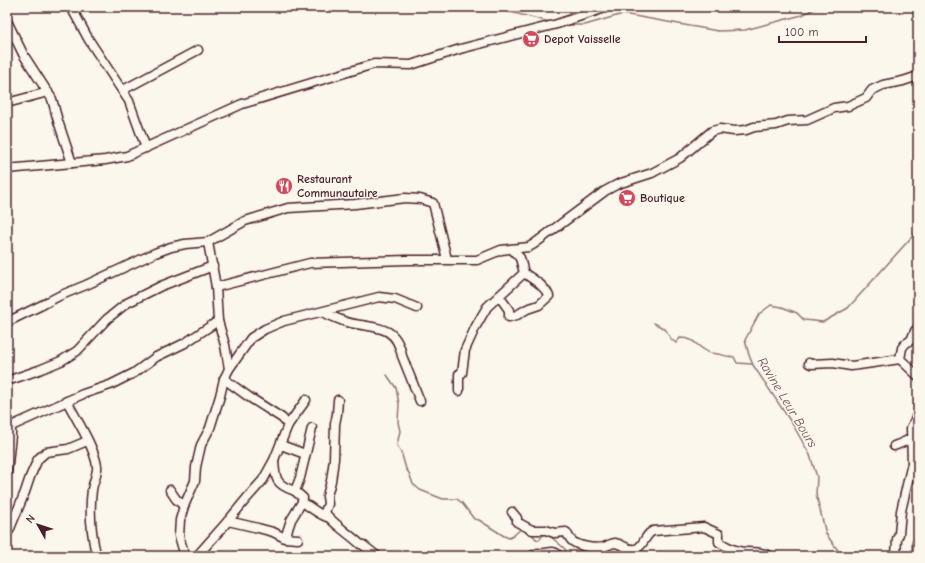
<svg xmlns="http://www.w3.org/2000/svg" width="925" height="563" viewBox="0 0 925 563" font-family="'Comic Neue',sans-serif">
	<rect width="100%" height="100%" fill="#fbf7ec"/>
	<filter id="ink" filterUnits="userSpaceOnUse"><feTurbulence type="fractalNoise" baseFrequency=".025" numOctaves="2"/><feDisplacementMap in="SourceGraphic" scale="8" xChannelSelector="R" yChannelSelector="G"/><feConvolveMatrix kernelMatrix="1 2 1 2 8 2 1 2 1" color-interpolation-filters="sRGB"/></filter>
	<g filter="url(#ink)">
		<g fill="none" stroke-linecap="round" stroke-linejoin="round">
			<g stroke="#907477" stroke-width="1.5">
				<path d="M503,7l3,4 44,11"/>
				<path d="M567,25h18l38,-11 95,17 27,-1 57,-15 16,-8"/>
				<path d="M654,323l11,6 6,10 5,4 4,-5c15,0 15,7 26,13 4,3 7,2 12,3 6,1 9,3 16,3l3,6 15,1"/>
				<path d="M387,375l9,13 3,16 -1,18 2,9 -3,14 5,10 4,14 3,4 4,11 7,6 23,9h14l5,4 12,16 5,1 25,16 5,2 4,-2 9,-8"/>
				<path d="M531,533l5,6 3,1 4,-5 4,-2"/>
				<path d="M550,536l14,12 5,8"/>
				<path d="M631,553l6,3"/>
				<path d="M604,556l8,-9 13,4"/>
				<path d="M677,556l1,-2 9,2"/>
				<path d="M709,556l3,-2 4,2"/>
				<path d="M842,556l-16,-22 -10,-40 1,-17 -7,-22 -17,-30 -40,-60 -4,-10 -4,-15 14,-26 12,-9 11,2 15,6 7,7 19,2 25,-14 70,-78"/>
				<path d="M909,556l3,-4v-10l3,-5 3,-16"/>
			</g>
			<g stroke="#4a1f2b" stroke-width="11">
				<g id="minor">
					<path d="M71,7l18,33 40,61 17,47"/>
					<path d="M7,21l16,33 29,45 6,22 14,42"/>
					<path d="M123,90l75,-40"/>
					<path d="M7,103l41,-11"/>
					<path d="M7,169l98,-9 22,-4 115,-52 132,-40 37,1 49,-16 97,-25 51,-17"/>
					<path d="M216,287l94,-24 97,-3h70l24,-10 28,-3 5,-3 71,-53 13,-7 34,-11 28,-15 32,-27 8,-2 14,2 12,-1 8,-3 22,-2 12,-4 19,-1 27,-12 14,-2 18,-8 6,-8 11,-5 20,-4 15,-5"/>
					<path d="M499,296l10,14v7l8,-2 10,-6 12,-4 10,-9c-5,-11 -15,-16 -25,-23"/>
					<path d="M323,312c7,4 15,7 23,10 26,7 50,0 56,34l18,45"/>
					<path d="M7,322l37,-18 15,-8 27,-11 69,-32 16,-6 14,-3 23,-2 37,-21 43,-13 67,-4 50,-6 15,1 13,4 14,56"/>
					<path d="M900,359l2,-11 3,-4 6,-4 4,-9 3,-3"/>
					<path d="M900,359l18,17"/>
					<path d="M809,363l2,1 22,-1 18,3 8,-1 41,-6"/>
					<path d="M229,369l22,-31 14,-9 19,-8 95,-24 16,2 22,9"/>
					<path d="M224,379l25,18 33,21 6,7"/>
					<path d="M7,381l32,-11 22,-9 16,-10 30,-32 20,-16 34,-17 52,-20"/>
					<path d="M459,391v-17l3,-1 3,-23 11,-24 11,-19 37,-34 -4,-15 -8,-9"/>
					<path d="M338,400l-1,14 -2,10 -1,35 -3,22 -4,15 1,8 -3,8c3,8 27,24 35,32l3,1 14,11"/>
					<path d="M67,401c9,18 27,45 30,65 1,7 -4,16 -5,24 -3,22 -1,42 4,64"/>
					<path d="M7,428l76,-34 27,-9 24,-12 22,-16 29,-14 33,-22"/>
					<path d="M281,445l24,9"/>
					<path d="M894,446c9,-3 16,-8 24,-9"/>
					<path d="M274,461c1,18 2,24 21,30"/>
					<path d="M7,473l4,-38v-9"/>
					<path d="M170,490l6,9 8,7"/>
					<path d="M302,502c9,5 14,11 25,15"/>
					<path d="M512,512l5,6v4l15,8h14l8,3 12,-1c2,2 2,4 3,5 5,10 26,12 35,10 3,-1 8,-4 11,-4 8,1 13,8 21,6 8,-3 9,-15 17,-18l51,-4 15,7v8c8,5 17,10 26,10 9,0 17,0 25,4"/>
					<path d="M228,521l30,7 15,4 12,6 13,1"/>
					<path d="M9,531l16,-39 5,-15 8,-18 8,-7 22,-3 19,-8"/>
					<path d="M285,538l6,-18 11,-18 1,-4 -8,-7 5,-13 12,-50"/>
					<path d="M185,556l-6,-20 1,-16 4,-14 11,-25 1,-14 5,-22 9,-17 10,-32 4,-17 5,-10 -4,-24 -7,-24 -2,-34 -8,-45"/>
					<path d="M197,556l31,-35 19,-23 16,-18 11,-20 14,-35 18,-25"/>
					<path d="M532,556l6,-3c8,2 16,-5 21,3"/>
					<path d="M896,556l1,-17 2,-5 2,-23 11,-48 -1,-35 7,-15"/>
				</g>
			</g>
			<use href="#minor" stroke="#fbf7ec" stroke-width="8"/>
		</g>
	</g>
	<defs>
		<g id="supermarket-disc" transform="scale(0.9)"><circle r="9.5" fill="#d1495b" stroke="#fbf7ec"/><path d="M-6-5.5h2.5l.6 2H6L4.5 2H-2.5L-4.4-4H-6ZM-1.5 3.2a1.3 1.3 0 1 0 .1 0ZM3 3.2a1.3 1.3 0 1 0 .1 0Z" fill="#fff"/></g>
		<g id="restaurant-disc" transform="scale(0.9)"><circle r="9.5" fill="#d1495b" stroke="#fbf7ec"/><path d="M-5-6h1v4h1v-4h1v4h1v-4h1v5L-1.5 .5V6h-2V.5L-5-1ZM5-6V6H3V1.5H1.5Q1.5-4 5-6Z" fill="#fff"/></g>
	</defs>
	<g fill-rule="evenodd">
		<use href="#supermarket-disc" x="531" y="39"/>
		<use href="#restaurant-disc" x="284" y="186"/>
		<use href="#supermarket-disc" x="627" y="198"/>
	</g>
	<g text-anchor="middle" stroke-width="3" stroke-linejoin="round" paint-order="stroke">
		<g font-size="12" font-weight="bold" fill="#4a1f2b" stroke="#fbf7ec" text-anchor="start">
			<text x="544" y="43">Depot Vaisselle</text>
			<text x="297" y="183">Restaurant<tspan x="297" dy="14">Communautaire</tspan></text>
			<text x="640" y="202">Boutique</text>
		</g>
		<g font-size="13" font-style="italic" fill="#6d4a51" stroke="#fbf7ec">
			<text transform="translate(788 402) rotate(59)" y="5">Ravine Leur Bours</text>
		</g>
	</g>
	<rect width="925" height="563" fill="none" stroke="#fbf7ec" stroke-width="24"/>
	<rect x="12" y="12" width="901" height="539" fill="none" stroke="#4a1f2b" stroke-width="1.5" filter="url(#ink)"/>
	<g transform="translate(38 525) rotate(309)" stroke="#fbf7ec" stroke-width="3" paint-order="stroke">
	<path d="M0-3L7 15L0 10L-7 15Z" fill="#4a1f2b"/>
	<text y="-6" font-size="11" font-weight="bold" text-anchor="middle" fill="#4a1f2b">N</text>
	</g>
	<path d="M779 36v6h87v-6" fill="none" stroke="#4a1f2b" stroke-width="2"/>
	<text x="785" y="36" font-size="12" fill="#4a1f2b" stroke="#fbf7ec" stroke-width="3" paint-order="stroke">100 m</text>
</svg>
